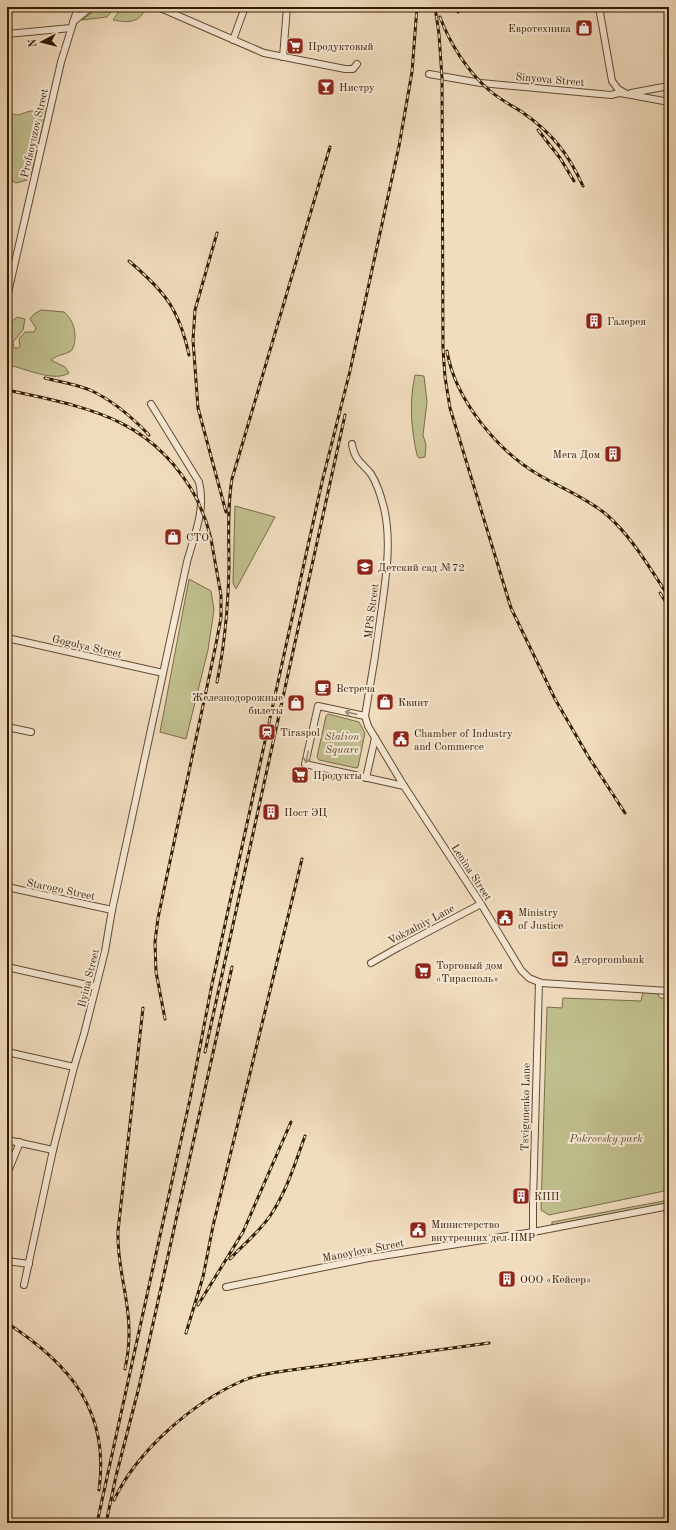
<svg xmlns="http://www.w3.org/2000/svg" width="676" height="1530" viewBox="0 0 676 1530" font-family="'Old Standard TT',serif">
	<rect width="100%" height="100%" fill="#f1dcbe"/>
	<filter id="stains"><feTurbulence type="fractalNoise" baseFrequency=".005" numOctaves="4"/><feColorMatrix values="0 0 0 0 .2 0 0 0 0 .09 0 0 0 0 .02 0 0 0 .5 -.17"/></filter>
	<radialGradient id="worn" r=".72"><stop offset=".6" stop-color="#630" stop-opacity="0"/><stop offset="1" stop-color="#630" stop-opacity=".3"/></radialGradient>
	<g fill="#c0bf8e" stroke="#7a6d47">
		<path d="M99,7h16l-8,10 -25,3z"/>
		<path d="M122,7h20l1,6c-7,11 -18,9 -30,7z"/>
		<path d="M39,106l6,2v9l-13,55 -5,8 -11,3 -9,-5v-25l2,-7h-2v-35c13,9 16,-1 28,0z"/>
		<path d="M41,310l23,2c11,9 14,26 8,38 -8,6 -12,3 -21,10l14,7 4,6c-14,9 -41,-3 -56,-7l-6,-1v-40l10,-8 8,2 -2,11 -10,12 1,6h4l2,-2 -1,-7 6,-7h9l2,-4 -6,-9 4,-5z"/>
		<path d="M415,375l9,1 3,26 -4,33 3,10 -1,12 -6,1 -2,-3c-6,-26 -8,-53 -2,-80z"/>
		<path d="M235,506l40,11 -39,72 -3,-6z"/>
		<path d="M189,579l22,12 3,19 -6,40 -22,89 -26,-7z"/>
		<path d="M328,714l31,8 6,11 -7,34 -2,1 -37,-8 -2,-3 9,-41z"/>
		<path d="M643,992l14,1 3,5h5l4,-4v196l-120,25 -8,-5 6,-203 15,1 1,-10 78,3z"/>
		<path d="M669,1200v3l-117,22v-3z"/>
	</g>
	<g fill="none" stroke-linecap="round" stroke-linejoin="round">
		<g stroke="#624b30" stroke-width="8">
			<g id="street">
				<path d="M158,7l106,46 81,16h8l4,-5"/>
				<path d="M599,7l13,74 6,8 7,4"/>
				<path d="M73,22l18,-15"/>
				<path d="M7,34l64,-6"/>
				<path d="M233,40l12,-33"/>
				<path d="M283,57l4,-50"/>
				<path d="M429,74l52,9 130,12 8,-2 7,1 43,8"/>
				<path d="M631,93l38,-7"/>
				<path d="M7,297l54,-235 17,-55"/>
				<path d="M352,444c3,18 10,18 19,30 7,11 10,22 13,34 7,30 3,61 -1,91 -5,39 -11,78 -18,117l3,10 36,60 77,118 40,66 8,8 12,5 128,8"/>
				<path d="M7,638l156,35"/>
				<path d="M365,716l-47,-10 -13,58 99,22"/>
				<path d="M7,727l24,5"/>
				<path d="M366,778l9,-40"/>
				<path d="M7,887l105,23"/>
				<path d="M371,963l28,-16 82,-43"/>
				<path d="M7,967l89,20"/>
				<path d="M7,1052l67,15"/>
				<path d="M7,1140l46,10"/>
				<path d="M7,1174l13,-32"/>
				<path d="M533,1232v-30l6,-220"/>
				<path d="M7,1261l22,3"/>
				<path d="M24,1285l29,-135 21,-83 10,-33 21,-83 7,-41 75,-348c7,-26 19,-53 12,-80l-48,-78"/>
				<path d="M226,1287l143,-29 164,-26 136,-26"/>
			</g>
		</g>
		<use href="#street" stroke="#f6e8d5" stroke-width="6"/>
		<g stroke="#331b00" stroke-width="3">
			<g id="rail">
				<path d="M435,7l4,27 3,44 1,271 2,28 5,31 61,200 44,91 33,57 37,57"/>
				<path d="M457,7l1,5"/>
				<path d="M440,17c10,27 28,55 49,73 10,9 22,15 33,22 30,21 46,41 61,74"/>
				<path d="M538,130l22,28 14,23"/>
				<path d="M217,233l-22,77 -2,30 5,68 28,104"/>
				<path d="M129,261c35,30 50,47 60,94"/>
				<path d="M447,351c8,49 51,100 92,124 22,13 48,23 68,40 26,23 43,54 62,82"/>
				<path d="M45,378c15,4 30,6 45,12 22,10 42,27 59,45"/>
				<path d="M7,390c83,18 147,28 191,111"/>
				<path d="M660,593l9,14"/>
				<path d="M217,682c8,-38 11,-75 12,-114 0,-29 -2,-60 3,-89l98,-332"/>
				<path d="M165,1019l-9,-47 -1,-30 3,-24 57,-269 6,-31v-23l-10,-56 -5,-18 -10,-24"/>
				<path d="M205,1052l140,-637"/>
				<path d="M230,1259c14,-15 29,-27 40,-43 17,-25 25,-53 35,-80"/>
				<path d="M198,1305l45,-73 48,-110"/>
				<path d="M7,1323c63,41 103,88 92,167"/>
				<path d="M186,1333l17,-56 10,-51 89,-367"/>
				<path d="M125,1369c4,-18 5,-37 3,-55 -3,-30 -11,-52 -10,-83l25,-223"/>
				<path d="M114,1500c23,-49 78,-97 128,-119 13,-6 28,-8 42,-10l205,-28"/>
				<path d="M97,1523l93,-424 22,-115 55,-252 55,-250 28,-111 49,-225 13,-74 5,-65"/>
				<path d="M106,1523l10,-47 23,-89 93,-420"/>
			</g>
		</g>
		<use href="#rail" stroke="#f6e8d5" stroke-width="1.5" stroke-dasharray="4.5" stroke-linecap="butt"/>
	</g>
	<defs><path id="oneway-shaft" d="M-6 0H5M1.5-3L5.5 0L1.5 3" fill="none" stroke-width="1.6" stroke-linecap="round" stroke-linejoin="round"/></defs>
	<g stroke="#9e8c75">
		<use href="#oneway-shaft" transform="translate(351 713) rotate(-167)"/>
		<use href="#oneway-shaft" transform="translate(307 757) rotate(102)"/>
	</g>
	<defs>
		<g id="shop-square" transform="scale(0.9)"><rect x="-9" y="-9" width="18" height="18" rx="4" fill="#8f2418" stroke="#f6e8d5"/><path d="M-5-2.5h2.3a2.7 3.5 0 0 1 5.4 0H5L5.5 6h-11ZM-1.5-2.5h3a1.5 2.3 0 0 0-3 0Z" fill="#fff"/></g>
		<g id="supermarket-square" transform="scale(0.9)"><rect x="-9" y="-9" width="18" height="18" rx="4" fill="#8f2418" stroke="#f6e8d5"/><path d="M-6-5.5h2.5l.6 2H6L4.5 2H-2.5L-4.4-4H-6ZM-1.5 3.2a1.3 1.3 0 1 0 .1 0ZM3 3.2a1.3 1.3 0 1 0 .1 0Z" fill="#fff"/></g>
		<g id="bar-square" transform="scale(0.9)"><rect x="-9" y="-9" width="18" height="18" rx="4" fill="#8f2418" stroke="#f6e8d5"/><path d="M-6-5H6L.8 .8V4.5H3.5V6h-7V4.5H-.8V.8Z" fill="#fff"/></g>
		<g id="building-square" transform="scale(0.9)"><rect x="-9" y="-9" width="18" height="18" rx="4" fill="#8f2418" stroke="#f6e8d5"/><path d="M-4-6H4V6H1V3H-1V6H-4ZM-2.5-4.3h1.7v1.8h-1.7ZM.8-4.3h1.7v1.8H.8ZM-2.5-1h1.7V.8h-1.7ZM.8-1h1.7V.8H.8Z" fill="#fff"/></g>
		<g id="school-square" transform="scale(0.9)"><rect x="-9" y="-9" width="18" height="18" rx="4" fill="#8f2418" stroke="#f6e8d5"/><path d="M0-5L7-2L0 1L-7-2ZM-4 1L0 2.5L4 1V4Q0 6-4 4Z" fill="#fff"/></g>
		<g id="cafe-square" transform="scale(0.9)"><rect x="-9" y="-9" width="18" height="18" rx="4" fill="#8f2418" stroke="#f6e8d5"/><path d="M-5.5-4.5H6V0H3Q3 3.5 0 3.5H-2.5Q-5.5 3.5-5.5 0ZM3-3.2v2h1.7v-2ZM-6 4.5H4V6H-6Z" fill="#fff"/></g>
		<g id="station-square" transform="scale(0.9)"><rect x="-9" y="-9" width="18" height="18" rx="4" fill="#8f2418" stroke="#f6e8d5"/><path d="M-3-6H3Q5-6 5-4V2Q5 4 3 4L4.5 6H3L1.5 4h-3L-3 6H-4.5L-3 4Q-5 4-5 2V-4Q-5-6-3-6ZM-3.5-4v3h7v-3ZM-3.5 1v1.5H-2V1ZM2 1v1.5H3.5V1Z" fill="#fff"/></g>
		<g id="civic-square" transform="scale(0.9)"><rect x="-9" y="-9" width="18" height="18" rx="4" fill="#8f2418" stroke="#f6e8d5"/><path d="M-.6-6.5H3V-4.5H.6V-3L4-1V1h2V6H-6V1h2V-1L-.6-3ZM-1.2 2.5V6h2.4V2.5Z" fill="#fff"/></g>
		<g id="bank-square" transform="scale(0.9)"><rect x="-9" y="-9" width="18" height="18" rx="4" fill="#8f2418" stroke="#f6e8d5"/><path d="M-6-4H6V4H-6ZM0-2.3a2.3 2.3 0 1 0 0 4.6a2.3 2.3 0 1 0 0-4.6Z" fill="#fff"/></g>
	</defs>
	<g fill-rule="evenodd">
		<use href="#shop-square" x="584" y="28"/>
		<use href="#supermarket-square" x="295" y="46"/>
		<use href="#bar-square" x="326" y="87"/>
		<use href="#building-square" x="594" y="321"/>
		<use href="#building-square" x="613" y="454"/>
		<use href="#shop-square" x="173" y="537"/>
		<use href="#school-square" x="365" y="567"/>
		<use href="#cafe-square" x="323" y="688"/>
		<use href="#shop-square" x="385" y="702"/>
		<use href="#shop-square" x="296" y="703"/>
		<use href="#station-square" x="267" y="732"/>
		<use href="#civic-square" x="401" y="739"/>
		<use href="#supermarket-square" x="300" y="775"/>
		<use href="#building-square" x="271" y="812"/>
		<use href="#civic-square" x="505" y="918"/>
		<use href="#bank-square" x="560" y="959"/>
		<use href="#supermarket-square" x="423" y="971"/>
		<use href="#building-square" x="521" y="1196"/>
		<use href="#civic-square" x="418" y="1230"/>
		<use href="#building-square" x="507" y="1279"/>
	</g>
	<g text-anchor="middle" stroke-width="4" stroke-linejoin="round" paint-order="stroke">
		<g font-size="11" fill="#331b00" stroke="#f6e8d5" text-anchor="start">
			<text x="571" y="32" text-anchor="end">Евротехника</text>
			<text x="308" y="50">Продуктовый</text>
			<text x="339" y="91">Нистру</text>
			<text x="607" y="325">Галерея</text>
			<text x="600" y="458" text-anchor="end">Мега Дом</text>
			<text x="186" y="541">СТО</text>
			<text x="378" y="571">Детский сад №72</text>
			<text x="336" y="692">Встреча</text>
			<text x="283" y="701" text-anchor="end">Железнодорожные<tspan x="283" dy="13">билеты</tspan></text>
			<text x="398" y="706">Квинт</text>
			<text x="280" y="736">Tiraspol</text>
			<text x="414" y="737">Chamber of Industry<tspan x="414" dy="13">and Commerce</tspan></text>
			<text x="313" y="779">Продукты</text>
			<text x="284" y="816">Пост ЭЦ</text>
			<text x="518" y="916">Ministry<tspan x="518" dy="13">of Justice</tspan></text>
			<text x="573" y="963">Agroprombank</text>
			<text x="436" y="969">Торговый дом<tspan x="436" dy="13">«Тирасполь»</tspan></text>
			<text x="534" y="1200">КПП</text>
			<text x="431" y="1228">Министерство<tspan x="431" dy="13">внутренних дел ПМР</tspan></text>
			<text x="520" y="1283">ООО «Кейсер»</text>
		</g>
		<g font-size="11" fill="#331b00" stroke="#f6e8d5">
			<text transform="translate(550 79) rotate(5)" y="4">Sinyova Street</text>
			<text transform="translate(34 133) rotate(-77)" y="4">Profsoyuzov Street</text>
			<text transform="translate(371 611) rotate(-83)" y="4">MPS Street</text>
			<text transform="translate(87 646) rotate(13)" y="4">Gogolya Street</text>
			<text transform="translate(472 872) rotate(57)" y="4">Lenina Street</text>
			<text transform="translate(61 889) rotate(12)" y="4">Starogo Street</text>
			<text transform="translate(421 924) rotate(-28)" y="4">Vokzalniy Lane</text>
			<text transform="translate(88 978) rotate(-76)" y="4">Ilyina Street</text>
			<text transform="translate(525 1107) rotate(-89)" y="4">Tsvigunenko Lane</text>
			<text transform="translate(363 1250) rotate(-11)" y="4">Manoylova Street</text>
		</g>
		<g font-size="11" font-style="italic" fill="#5d4c2b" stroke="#f6e8d5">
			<text x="342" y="740">Station<tspan x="342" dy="13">Square</tspan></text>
			<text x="606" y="1142">Pokrovsky park</text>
		</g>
	</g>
	<rect width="676" height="1530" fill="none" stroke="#f1dcbe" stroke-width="24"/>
	<rect x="8" y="8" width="660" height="1514" fill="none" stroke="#331b00" stroke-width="2"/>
	<rect x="12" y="12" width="652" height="1506" fill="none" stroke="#331b00"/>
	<g transform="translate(42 42) rotate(263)" stroke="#f6e8d5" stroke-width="3" paint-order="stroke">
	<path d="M0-3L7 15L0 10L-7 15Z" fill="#331b00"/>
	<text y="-6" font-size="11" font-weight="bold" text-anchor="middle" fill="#331b00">N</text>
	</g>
	<rect width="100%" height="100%" filter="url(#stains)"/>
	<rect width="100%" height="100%" fill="url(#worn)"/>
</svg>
